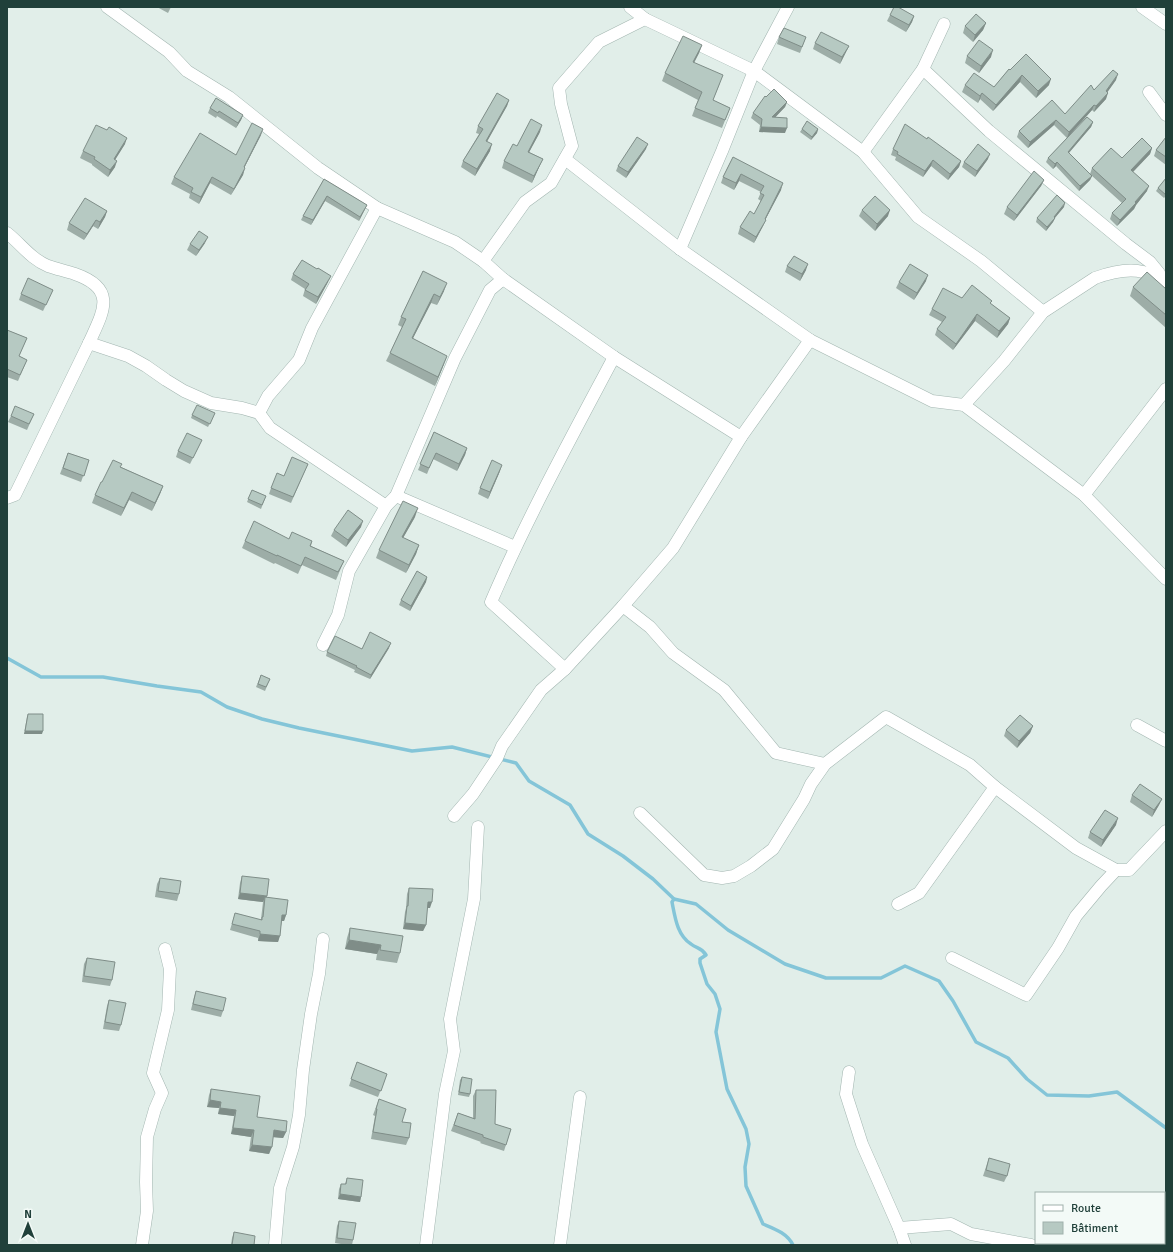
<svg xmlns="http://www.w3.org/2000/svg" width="1173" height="1252" viewBox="0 0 1173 1252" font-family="Signika,sans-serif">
	<rect width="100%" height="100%" fill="#e1eee9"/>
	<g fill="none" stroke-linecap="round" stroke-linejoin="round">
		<g stroke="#84c5d8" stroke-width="3.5">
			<path d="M7,658l34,19h62l54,9 44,6 26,15 35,12 37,9 113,23 40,-4 64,16 13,18 41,24 18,29 35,22 30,23 21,20 22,5 32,26 57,34 41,14h55l24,-12 34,15 14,20 23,41 32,16 19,21 20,16 42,1 28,-4 49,36"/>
			<path d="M674,899l-2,3c3,15 5,33 19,42 6,5 10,3 15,11l-6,4v4l7,21 8,10 5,15 -4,23 11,57 19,40 3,15 -4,23 1,19 17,38c12,5 24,9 30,21"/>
		</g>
		<g stroke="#a3b6b1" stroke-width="13">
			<g id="minor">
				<path d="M107,7l62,45 18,19 42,26 89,71 59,40 78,34 28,19 20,18 111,78 127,80"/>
				<path d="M630,7l15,12 109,52 109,81 55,65 63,44 62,51"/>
				<path d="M1142,7l24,17"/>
				<path d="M923,69l66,62 137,113 24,18 9,11 3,9"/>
				<path d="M1149,92l17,23"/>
				<path d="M863,152l60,-83 21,-45"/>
				<path d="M565,159l115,90 130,91 122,61 32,4 120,90 82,84"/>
				<path d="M7,233c14,11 24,26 41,33 9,3 18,5 27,8 43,15 28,38 14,69l39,13 18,10 20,14 18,11 27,12 31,5 17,5 11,15 116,78"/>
				<path d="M680,249l42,-98 32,-80 34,-64"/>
				<path d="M483,261l42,-59 26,-19 21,-37 -11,-42 -2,-16 40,-46 46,-23"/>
				<path d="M964,405l40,-44 39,-49 52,-34c14,-5 33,-10 48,-6 6,1 12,5 17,8"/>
				<path d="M259,413l9,-17 31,-36 13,-32 65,-120"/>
				<path d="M1084,495l82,-106"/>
				<path d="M396,496l119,51"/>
				<path d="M7,498l8,-3 74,-152"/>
				<path d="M623,606l27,21 23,26 51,37 52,63 49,11 61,-47 84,48 25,22 81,61 40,22h13l37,-39"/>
				<path d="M323,645l15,-30 11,-44 37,-65 10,-10 59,-138 35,-68 13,-11"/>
				<path d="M565,669l-74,-67c36,-84 80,-164 123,-245"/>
				<path d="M1137,725l29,16"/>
				<path d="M640,813l64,62 18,3 12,-2 17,-10 22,-17 31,-50 7,-15 14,-20"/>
				<path d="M454,816l19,-22 24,-36 5,-12 39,-56 24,-21 58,-63 50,-58 68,-111 69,-97"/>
				<path d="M898,904l21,-11 76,-106"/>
				<path d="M952,958l74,37 32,-47 18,-32 25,-30 15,-16"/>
				<path d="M849,1072l-3,22 16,50 37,84 6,17"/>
				<path d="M899,1228l52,-4 20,10 60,11"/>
				<path d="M142,1245l5,-34 -1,-29 1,-45 8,-28 7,-16 -9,-20 15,-63 2,-41 -5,-20"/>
				<path d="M275,1245l5,-57 13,-41 6,-32 4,-45 8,-56 8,-40 4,-35"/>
				<path d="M426,1245l19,-151 9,-43 -4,-32 24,-120 4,-72"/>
				<path d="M560,1245l20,-148"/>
			</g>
		</g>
		<use href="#minor" stroke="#fff" stroke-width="12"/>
	</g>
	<g fill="#9dada7">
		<path d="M157,7h14l-3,6z"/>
		<path d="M890,15l24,1 -2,6 -6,10 -19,-11z"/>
		<path d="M986,23l-3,7 -10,12 -10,-9 2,-7z"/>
		<path d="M779,37h27l-6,16 -23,-9z"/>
		<path d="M815,43l34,3 -9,18 -27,-15z"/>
		<path d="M702,45l-3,8 -5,10 26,20 -7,17 17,8 -8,20 -30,-12 6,-16 -36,-19 3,-8z"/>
		<path d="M967,56l24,1 -12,16 -14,-10z"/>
		<path d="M1009,69l40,16 -13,13 -16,-16 -27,29 -13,-12 -2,4 -16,-11 3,-7 29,2z"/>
		<path d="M1116,80l-9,12 -1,7 -12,13 -2,-2 -23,26 24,-14 -2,5 -22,26 21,21 2,-6 60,-20 -2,6 -17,18 14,19 -11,14 -2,4 -17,17 -7,-7 2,-6 10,-10 -31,-28 1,1 -2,4 -11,11 -23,-25 -3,3 -7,-7 2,-4 19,-20 -13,-13 -26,23 -11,-11 2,-6 46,-17 29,-24z"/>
		<path d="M766,97l21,5 -2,5 -10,10 10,16 -26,-1 1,-7 -9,-7 2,-5z"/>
		<path d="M509,100l-2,6 -20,35 3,10 -15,25 -14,-9 2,-6 16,-27 -3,-1 2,-7z"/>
		<path d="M210,108l33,7 -2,5 -5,8 -19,-12 -1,2 -8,-5z"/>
		<path d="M802,129h16l-1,4 -6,7 -11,-8z"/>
		<path d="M540,132l-11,20 14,7 -3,6 -8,18 -30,-15 2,-7 13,-15z"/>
		<path d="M261,135l-17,33 -1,7 -12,20 -21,-12 -11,21 -10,-6 1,-4 -19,-10 3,-7 62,-22z"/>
		<path d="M1166,137v28l-12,-9 2,-6z"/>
		<path d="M125,144l-10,15v8l-7,10 -16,-12v-1l-12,-6 3,-7z"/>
		<path d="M646,149l-20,29 -10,-7 2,-5z"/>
		<path d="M893,149l68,12 -2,6 -11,13 -17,-14 -8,11 -28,-17 1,-3 -5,-2z"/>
		<path d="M733,157l48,33 -16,30 -2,6 -9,17 -16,-9 2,-7 14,-13 7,-13 -3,-2 3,-7 -22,-11 -5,9 -13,-7 2,-6z"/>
		<path d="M988,159l-13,18 -13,-10 2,-5z"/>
		<path d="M1166,178v18l-2,2 -8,-7 2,-3z"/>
		<path d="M324,179l43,26 -8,16 -34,-20 -14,24 -10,-5 2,-4z"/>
		<path d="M1044,180l-3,6 -27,35 -10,-7 3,-7z"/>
		<path d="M1064,207l-9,11 -2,4 -7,9 -10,-9 1,-4z"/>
		<path d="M862,210l26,6 -13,15 -16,-15z"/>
		<path d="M107,211l-2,6 -7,12 -5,-3 -9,14 -17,-10 2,-7z"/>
		<path d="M205,243l-9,13 -9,-6 3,-6z"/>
		<path d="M787,266l19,4 -6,11 -15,-9z"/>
		<path d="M317,269l11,13 -12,22 -13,-8 2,-7 -14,-9 2,-6z"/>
		<path d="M423,271l21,20 -7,14 -6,-2 -18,35 31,26 -9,22 -49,-25 4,-8 12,-26 -4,-2 3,-8z"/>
		<path d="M926,281l-12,19 -18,-12 3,-6z"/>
		<path d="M1133,287l33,2v39l-36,-32z"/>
		<path d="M53,290l-10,21 -24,-11 2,-6z"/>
		<path d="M962,298l29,6 19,14 -2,6 -11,14 -22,-17 -22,29 -18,-15 2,-6 5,-7 -13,-7 3,-6z"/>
		<path d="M7,330l20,8 -8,18 8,4 -9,21 -11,-4z"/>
		<path d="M215,413l-7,14 -17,-9 1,-3z"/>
		<path d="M34,414l-7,16 -19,-8 3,-6z"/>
		<path d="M434,432l33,16 -2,7 -8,16 -24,-12 -6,15 -9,-4z"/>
		<path d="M202,440l-12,24 -14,-7 2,-6z"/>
		<path d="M68,453l21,7 -8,22 -21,-8z"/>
		<path d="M308,464l-17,39 -22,-9 2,-6 13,-12z"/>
		<path d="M121,467l42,19 -3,8 -8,17 -23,-11 -8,16 -29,-13 3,-8 7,-13z"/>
		<path d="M500,471l-12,28 -10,-5 2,-6z"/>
		<path d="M252,490l14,6 -5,13 -14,-7z"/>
		<path d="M415,517l-12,21 16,7 -3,9 -10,19 -30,-15 3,-8z"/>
		<path d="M361,527l-15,20 -15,-11 3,-6z"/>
		<path d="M289,539l23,2 -1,5 33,15 -8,19 -34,-15 -4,9 -23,-11 -1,1 -32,-16 3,-7z"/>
		<path d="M427,577l-1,5 -16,29 -11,-6 2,-5z"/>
		<path d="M389,648l-19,31 -16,-7 1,-2 -29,-14 1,-4z"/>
		<path d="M261,675l9,4 -5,12 -9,-4z"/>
		<path d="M28,714l14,20h-18l3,-17z"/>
		<path d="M1033,726l-3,7 -13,15 -13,-12 2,-6z"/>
		<path d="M1132,795l30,4 -3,6 -7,12 -22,-15z"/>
		<path d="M1116,825l-15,22 -13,-9 2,-6z"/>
		<path d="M242,876l44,39 -2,6h-2l-4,21 -20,-1v-3l-28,-8 5,-17 26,7v-1l2,-17 -25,-3 2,-16z"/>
		<path d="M160,878l19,16 -2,7 -22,-4 2,-13z"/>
		<path d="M409,888l21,20h-3l-1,17 -3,6 -20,-2 2,-17 1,-4 1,-14z"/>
		<path d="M350,928l50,25 -3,10 -21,-3 1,-6 -32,-5 2,-11z"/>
		<path d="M87,958l25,22 -2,6 -28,-4 2,-18z"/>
		<path d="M196,991l27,20 -2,6 -30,-7 3,-13z"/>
		<path d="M109,1000l12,25 -2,6 -16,-2 4,-23z"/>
		<path d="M357,1062l30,12 -9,23 -29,-11z"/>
		<path d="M462,1077l8,17 -1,3 -11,-2 2,-15z"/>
		<path d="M211,1089l46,28 29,15 -3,6 -10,-1 -4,17 -20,-3 2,-14 -20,-3 3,-18 -16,-2 1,-6 -12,-1 2,-12z"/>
		<path d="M476,1090l19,34 16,5 -7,22 -24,-8 1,-1 -30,-11 7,-18 15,5v-22z"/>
		<path d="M379,1099l23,23 7,16 -3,7 -35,-6 4,-23 -2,-1z"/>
		<path d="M989,1158l18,18 -3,6 -21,-6z"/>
		<path d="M347,1178l14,19 -1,5 -22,-3 1,-10 2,-5h4z"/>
		<path d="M339,1221l14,19 -1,5h-5l-12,-2 2,-17z"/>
		<path d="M234,1232l20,13h-23l1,-7z"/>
	</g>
	<g fill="#7f8d88">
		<path d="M914,16l-2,6 -6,10 3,-7z"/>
		<path d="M986,23l-3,7 -10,12 2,-7z"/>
		<path d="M702,45l-3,8 -9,17 3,-8z"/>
		<path d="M849,46l-9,18 2,-7z"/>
		<path d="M993,50l-2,7 -12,16 2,-7z"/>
		<path d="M1118,74l-2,6 -12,17 2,-6z"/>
		<path d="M1022,75l-2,7 -27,29 3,-6z"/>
		<path d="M1051,79l-2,6 -13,13 2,-7z"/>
		<path d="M982,93l-2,6 -2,4 2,-7z"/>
		<path d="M1108,93l-2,6 -12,13 2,-6z"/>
		<path d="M509,100l-2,6 -23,41 2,-6z"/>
		<path d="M787,102l-2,5 -15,16 2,-6z"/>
		<path d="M1094,105l-2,5 -25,28 2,-6z"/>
		<path d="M243,115l-2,5 -5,8 2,-5z"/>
		<path d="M1056,120l-2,5 -26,23 2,-6z"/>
		<path d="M1093,122l-2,5 -25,29 2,-4z"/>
		<path d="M542,125l-2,7 -14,26 2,-6z"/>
		<path d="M761,127l26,1 -2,5 -26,-1z"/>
		<path d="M263,129l-2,6 -20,39 3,-7z"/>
		<path d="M818,129l-1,4 -6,7 1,-3z"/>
		<path d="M127,138l-2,6 -13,21 2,-6z"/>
		<path d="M492,144l-2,7 -15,25 2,-7z"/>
		<path d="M648,144l-2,5 -20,29 2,-6z"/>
		<path d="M1152,148l-2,6 -21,22 2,-6z"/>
		<path d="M990,154l-2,5 -13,18 2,-6z"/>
		<path d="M543,159l-3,6 -8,18 2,-7z"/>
		<path d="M933,160l-2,6 -8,11 2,-6z"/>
		<path d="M117,161l-2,6 -7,10 2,-7z"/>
		<path d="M961,161l-2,6 -11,13 2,-6z"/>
		<path d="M1057,162l-1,4 -3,3 2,-5z"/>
		<path d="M245,168l-2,7 -12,20 3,-6z"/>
		<path d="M741,174l-2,7 -5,9 2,-7z"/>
		<path d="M1092,176l-2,4 -11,11 1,-5z"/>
		<path d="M212,177l-2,6 -11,21 2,-7z"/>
		<path d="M1044,180l-3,6 -27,35 3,-6z"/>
		<path d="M783,183l-2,7 -19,36 3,-7z"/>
		<path d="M1149,186l-2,5 -11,14 -2,4 -17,17 3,-6z"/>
		<path d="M327,196l-2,5 -14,24 2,-5z"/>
		<path d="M1065,203l-1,4 -12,14 2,-4z"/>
		<path d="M367,205l-8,16 1,-4z"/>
		<path d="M890,210l-2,6 -13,15 2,-7z"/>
		<path d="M107,211l-2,6 -7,12 2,-7z"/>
		<path d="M1055,218l-2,4 -7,9 1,-4z"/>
		<path d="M96,220l-3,6 -9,14 3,-6z"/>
		<path d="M766,220l-3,6 -9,17 2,-6z"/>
		<path d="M208,237l-3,6 -9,13 3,-6z"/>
		<path d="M808,264l-2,6 -6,11 2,-7z"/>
		<path d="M928,275l-2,6 -12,19 3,-7z"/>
		<path d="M331,276l-3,6 -12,22 2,-7z"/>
		<path d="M447,283l-3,8 -7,14 3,-8z"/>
		<path d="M434,294l-3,9 -22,43 3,-8z"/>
		<path d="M977,314l-2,7 -22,29 3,-6z"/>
		<path d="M1010,318l-2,6 -11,14 2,-7z"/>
		<path d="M447,356l-3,8 -9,22 3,-9z"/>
		<path d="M467,448l-2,7 -8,16 2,-7z"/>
		<path d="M502,465l-2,6 -12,28 2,-7z"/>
		<path d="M163,486l-3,8 -8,17 3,-8z"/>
		<path d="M132,492l-3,8 -8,16 3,-8z"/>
		<path d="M418,508l-3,9 -16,28 3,-8z"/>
		<path d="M363,521l-2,6 -15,20 2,-7z"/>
		<path d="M419,545l-3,9 -10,19 3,-8z"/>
		<path d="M427,577l-1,5 -16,29 1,-5z"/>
		<path d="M391,643l-2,5 -19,31 1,-4z"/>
		<path d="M1033,726l-3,7 -13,15 2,-7z"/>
		<path d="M25,731h18l-1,3h-18z"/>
		<path d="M1162,799l-3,6 -7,12 2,-7z"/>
		<path d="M1118,818l-2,7 -15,22 2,-7z"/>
		<path d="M240,893l27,3 -2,6v-5l-2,5 -25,-3z"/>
		<path d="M428,902h4l-2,6h-4z"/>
		<path d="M282,915h4l-2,6h-4z"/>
		<path d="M405,923l21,2 -3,6 -20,-2z"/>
		<path d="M260,934l20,2 -2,6 -20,-1z"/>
		<path d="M349,940l32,5 -4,9 -32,-5z"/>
		<path d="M210,1100l11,2 -2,6 -12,-1z"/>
		<path d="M220,1108l16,2 -2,6 -16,-2z"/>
		<path d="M233,1128l21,2 -3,7 -20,-3z"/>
		<path d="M274,1130l12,2 -3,6 -11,-1z"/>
		<path d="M252,1145l20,2 -3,7 -20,-3z"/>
		<path d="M340,1194l21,3 -1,5 -22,-3z"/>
	</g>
	<g fill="#b6c9c2" stroke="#7f8d88">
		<path d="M894,7h4l16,9 -5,9 -19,-10z"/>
		<path d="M976,14l10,9 -11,12 -10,-9z"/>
		<path d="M784,28l22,9 -4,10 -23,-10z"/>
		<path d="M821,32l28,14 -7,11 -27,-14z"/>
		<path d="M683,36l19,9 -9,17 30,13 -10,25 17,8 -5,12 -30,-12 7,-16 -37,-19z"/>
		<path d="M979,40l14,10 -12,16 -14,-10z"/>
		<path d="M1026,54l25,25 -13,12 -16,-16 -26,30 -14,-12 -2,3 -15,-11 9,-12 20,14 15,-18 1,1z"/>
		<path d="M1113,70l5,4 -12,17 2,2 -12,13 -2,-1 -25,27 -13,-12 -26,22 -11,-11 33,-31 13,14 26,-29 3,5z"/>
		<path d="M774,89l13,13 -15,15 15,1v10l-26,-1 1,-8 -9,-6 12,-17 1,1z"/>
		<path d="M497,93l12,7 -23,41 6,3 -15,25 -14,-8 20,-32 -5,-3z"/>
		<path d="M216,98l27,17 -5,8 -19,-12 -1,2 -8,-5z"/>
		<path d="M1087,117l6,5 -25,30 24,24 -12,10 -23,-24 -2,2 -7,-6z"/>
		<path d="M531,119l11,6 -14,27 15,7 -9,17 -30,-15 9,-17 4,2z"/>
		<path d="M807,121l11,8 -6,8 -10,-8z"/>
		<path d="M252,123l11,6 -19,38 1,1 -11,21 -22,-12 -11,20 -10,-5 2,-4 -19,-11 26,-44 36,22z"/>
		<path d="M905,124l22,15 1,-2 33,24 -11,13 -17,-14 -8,11 -28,-17 1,-2 -5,-3z"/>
		<path d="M96,125l11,5 2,-3 18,11 -13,21 3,2 -7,9 -16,-11 1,-2 -12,-6z"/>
		<path d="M637,137l11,7 -20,28 -10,-6z"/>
		<path d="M1166,137v20l-10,-7z"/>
		<path d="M1142,138l10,10 -21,22 18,16 -14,16 1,1 -16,17 -8,-7 14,-14 -34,-31 19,-20 11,10z"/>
		<path d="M978,144l12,10 -13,17 -13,-9z"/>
		<path d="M733,157l50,26 -18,36 1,1 -10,17 -16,-10 10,-16 4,3 10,-19 -4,-2 4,-7 -23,-12 -5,9 -13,-6z"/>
		<path d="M1034,171l10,9 -27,35 -10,-8z"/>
		<path d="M1166,178v17l-8,-7z"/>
		<path d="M324,179l43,26 -7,12 -33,-21 -14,24 -10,-4z"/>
		<path d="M1057,195l8,8 -11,14 1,1 -8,9 -10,-9z"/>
		<path d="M875,196l15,14 -13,14 -15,-14z"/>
		<path d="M85,198l22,13 -7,11 -4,-2 -9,14 -18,-11z"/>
		<path d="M199,231l9,6 -9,13 -9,-6z"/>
		<path d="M794,256l14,8 -6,10 -15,-8z"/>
		<path d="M302,260l15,9 1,-1 13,8 -13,21 -13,-7 4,-6 -16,-10z"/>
		<path d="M910,264l18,11 -11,18 -18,-11z"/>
		<path d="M423,271l24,12 -7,14 -6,-3 -22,44 35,18 -9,21 -48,-24 16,-34 -5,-2z"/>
		<path d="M1147,272l19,17v26l-33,-28z"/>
		<path d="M28,278l25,12 -7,15 -25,-11z"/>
		<path d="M972,285l20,16 -2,2 20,15 -11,13 -22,-17 -21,30 -19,-15 9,-12 -14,-8 11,-21 19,10z"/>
		<path d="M7,330l20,8 -8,18 8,4 -7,15 -13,-6z"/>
		<path d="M197,405l18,8 -5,11 -18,-9z"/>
		<path d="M15,406l19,8 -5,10 -18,-8z"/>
		<path d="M434,432l33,16 -8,16 -23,-11 -7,15 -9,-4z"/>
		<path d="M187,433l15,7 -9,18 -15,-7z"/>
		<path d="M68,453l21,7 -5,16 -21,-8z"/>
		<path d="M292,457l16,7 -15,33 -22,-9 6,-15 7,3z"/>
		<path d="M113,460l9,4 -2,3 43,19 -8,17 -23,-11 -8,16 -29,-13 6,-13h1z"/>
		<path d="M492,460l10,5 -12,27 -10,-4z"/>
		<path d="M252,490l14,6 -4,9 -14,-6z"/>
		<path d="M403,501l15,7 -16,29 17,8 -10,20 -30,-15z"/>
		<path d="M348,510l15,11 -15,19 -14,-10z"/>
		<path d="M254,521l35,18 3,-7 20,9 -2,5 34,15 -6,11 -33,-15 -4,9 -24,-11v1l-32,-15z"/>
		<path d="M417,571l10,6 -16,29 -10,-6z"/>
		<path d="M370,632l21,11 -20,32 -15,-8 1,-1 -30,-14 8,-16 27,13z"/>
		<path d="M261,675l9,4 -4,8 -8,-3z"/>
		<path d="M28,714h15v17h-18z"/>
		<path d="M1020,715l13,11 -14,15 -13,-11z"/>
		<path d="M1140,784l22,15 -8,11 -22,-15z"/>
		<path d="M1105,810l13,8 -15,22 -13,-8z"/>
		<path d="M242,876l27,3 -2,17 -27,-3z"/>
		<path d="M160,878l21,3 -2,13 -21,-3z"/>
		<path d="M409,888l24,1 -1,13h-4l-2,23 -21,-2 2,-17h1z"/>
		<path d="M265,897l23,3 -2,15h-4l-2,21 -20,-2v-3l-28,-7 3,-11 27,7v-3h1z"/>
		<path d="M350,928l53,8 -3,17 -20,-3 1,-5 -32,-5z"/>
		<path d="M87,958l28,4 -3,18 -28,-4z"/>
		<path d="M196,991l30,7 -3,13 -30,-7z"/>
		<path d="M109,1000l17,3 -5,22 -16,-3z"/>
		<path d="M357,1062l30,12 -6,17 -30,-12z"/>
		<path d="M462,1077l10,2 -2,15 -11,-2z"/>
		<path d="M211,1089l49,7 -3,21 30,4 -1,11 -12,-2 -2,17 -20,-2 2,-15 -21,-2 3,-18 -16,-2 1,-6 -11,-2z"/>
		<path d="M476,1090h20l-1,34 16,5 -5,16 -23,-8v-2l-29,-10 4,-12 17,6z"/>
		<path d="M379,1099l27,10 -4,13 9,1 -2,15 -36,-6 4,-23h-1z"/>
		<path d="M989,1158l21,6 -3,12 -21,-6z"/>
		<path d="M347,1178l16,2 -2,17 -21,-3 1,-10h5z"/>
		<path d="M339,1221l17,2 -3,17 -16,-2z"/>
		<path d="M234,1232l21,4 -1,9h-22z"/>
	</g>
	<rect width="1173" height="1252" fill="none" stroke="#20403a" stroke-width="16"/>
	<rect x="1035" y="1192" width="130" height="52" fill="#f3faf7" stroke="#9fb0ab"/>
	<rect x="1043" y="1205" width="20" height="6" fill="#ffffff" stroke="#9fb0ab"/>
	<text x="1071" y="1212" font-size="12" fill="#20403a">Route</text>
	<rect x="1043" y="1222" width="20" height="12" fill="#b6c9c2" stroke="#9fb0ab"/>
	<text x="1071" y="1232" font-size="12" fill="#20403a">Bâtiment</text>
	<g transform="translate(28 1224)" stroke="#f3faf7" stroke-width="3" paint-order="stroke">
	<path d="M0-3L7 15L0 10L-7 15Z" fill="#20403a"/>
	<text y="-6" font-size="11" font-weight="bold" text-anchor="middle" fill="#20403a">N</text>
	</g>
</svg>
